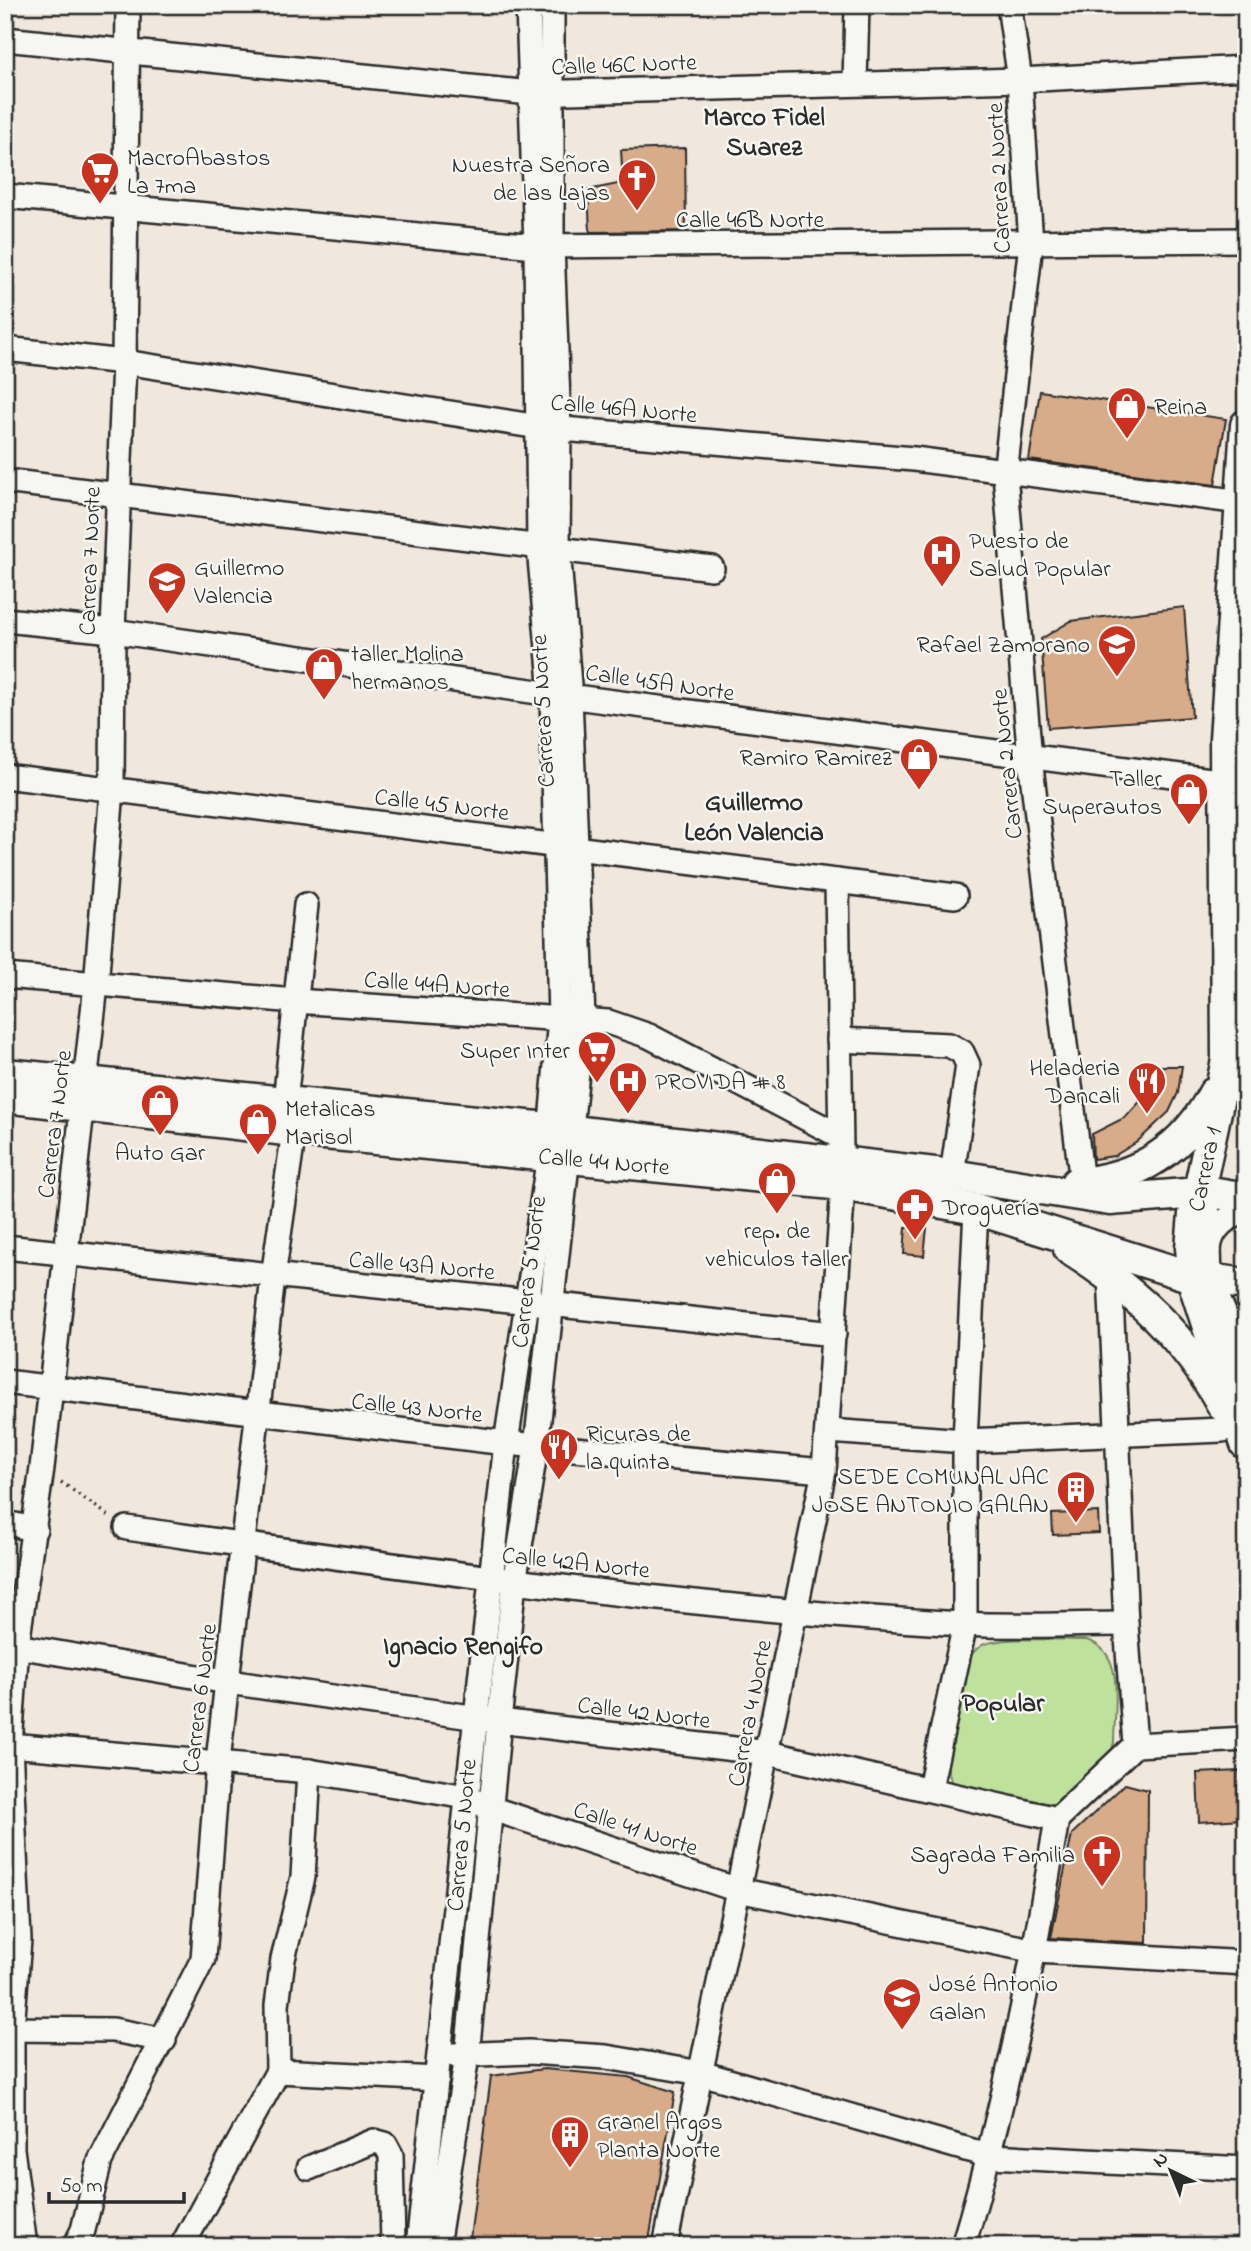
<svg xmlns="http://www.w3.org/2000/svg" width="1251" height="2251" viewBox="0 0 1251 2251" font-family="'Indie Flower',sans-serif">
	<rect width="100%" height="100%" fill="#f0e7dd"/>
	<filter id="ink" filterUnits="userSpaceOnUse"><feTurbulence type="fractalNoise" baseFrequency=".0143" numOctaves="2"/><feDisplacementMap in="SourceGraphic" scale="14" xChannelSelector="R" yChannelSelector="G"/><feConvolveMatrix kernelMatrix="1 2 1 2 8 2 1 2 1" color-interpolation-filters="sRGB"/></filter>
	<g filter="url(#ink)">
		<path fill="#bee29c" stroke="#748664" stroke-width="2" d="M1086,1640c41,11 28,69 28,102l-3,11 -54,56 -105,-25 -5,-19 18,-97c3,-9 7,-17 16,-22 13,-10 84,-6 105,-6z"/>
		<g fill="#d8ab89" stroke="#2b2b2b" stroke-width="2">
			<path d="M685,148l1,83 -96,1 -2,-42 35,-7 -2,-33z"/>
			<path d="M1040,391l186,28 -11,66 -186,-25z"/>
			<path d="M1184,607l8,110 -144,11 -7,-89 30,-18z"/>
			<path d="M1146,1066h36l-4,27 -9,19 -32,30 -23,14 -21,3 -1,-25 34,-17 21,-23z"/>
			<path d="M906,1227l21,1 -3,28 -20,-2z"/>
			<path d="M1098,1512l1,21 -46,2 -1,-21z"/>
			<path d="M1240,1771l2,48 -43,3 -2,-49z"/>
			<path d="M1125,1784l23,6 -1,153 -96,-5 21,-104z"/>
			<path d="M544,2069l84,8 47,15 -27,154h-179l22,-170z"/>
		</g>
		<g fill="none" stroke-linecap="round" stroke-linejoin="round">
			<g stroke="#2b2b2b" stroke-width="28">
				<g id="minor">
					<path d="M1009,5l11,75 11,163 -26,231 25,284 52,425"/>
					<path d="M5,39l525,54 490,-13 226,-12"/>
					<path d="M855,83l2,-78"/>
					<path d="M5,196l531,50 710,-6"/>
					<path d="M5,349l119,13 415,65 375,32 327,43"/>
					<path d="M5,481l707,87"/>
					<path d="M5,620l108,11 439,63 674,88"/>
					<path d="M5,776l950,120"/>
					<path d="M837,881l4,268"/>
					<path d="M5,976l290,25 313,21 41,14 191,100"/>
					<path d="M839,1040l110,5 13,7 6,13 -16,110"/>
					<path d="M1235,1086c12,-54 9,-110 9,-165 -1,-87 -3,-174 0,-262"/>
					<path d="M285,1102l21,-197"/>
					<path d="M1208,1212l2,68 36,83"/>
					<path d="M5,1247l829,87"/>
					<path d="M1209,1249c2,-19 17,-34 37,-36"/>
					<path d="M1110,1275l16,349 9,121"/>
					<path d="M5,1382l501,61 318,28"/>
					<path d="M829,1431l136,10 257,-11 12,-3"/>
					<path d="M5,1523l30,6"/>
					<path d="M127,1528c277,39 555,80 835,96 54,3 110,0 164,0"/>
					<path d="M5,1644l223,38 271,39 269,32 289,66"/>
					<path d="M10,1745l299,26 158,26 23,11 248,82 298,61 210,12"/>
					<path d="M930,1788l35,-164v-183l11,-232"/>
					<path d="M1057,1819l78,-74 111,-6"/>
					<path d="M5,2029l108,1 51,10"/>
					<path d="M454,2055l75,-3 77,5 95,16 289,83 256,13"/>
					<path d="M278,2071l159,8"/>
					<path d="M309,2168l65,-27 11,3 6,11 2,91"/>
					<path d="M25,2246l-13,-97v-120l7,-89 -9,-195 7,-100 25,-177 54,-483 16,-195 1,-159 11,-269 4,-357"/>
					<path d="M75,2246l8,-16 17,-69 103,-202 15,-198 55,-484 21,-146"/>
					<path d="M182,2246l96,-175 -1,-66 6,-46 20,-82 6,-106"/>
					<path d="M418,2246l88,-803 41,-274 13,-151 -8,-324 -13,-147 -3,-301 -8,-241"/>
					<path d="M437,2246l30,-190 32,-335 15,-138 22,-136 47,-429 -13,-321 -12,-149 1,-120 -7,-182v-241"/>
					<path d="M665,2246l159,-775 19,-286"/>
					<path d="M963,2246c42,-141 71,-283 94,-427"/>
				</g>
			</g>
			<g stroke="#2b2b2b" stroke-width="35">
				<g id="major">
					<path d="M1246,425l-21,314 2,321 -33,154 -3,34 4,39 51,157"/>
					<path d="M5,1074l533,53 414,48 158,25 101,-8 35,6"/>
					<path d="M5,1097l289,34 549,54 133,24 216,68 54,7"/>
					<path d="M1076,1183c62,-4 109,-35 138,-90"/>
					<path d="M1069,1249c65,41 118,90 154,157"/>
				</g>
			</g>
			<path stroke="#2b2b2b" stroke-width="3.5" stroke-dasharray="2 5" stroke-linecap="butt" d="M61,1482l51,36"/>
			<use href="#minor" stroke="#f6f6f2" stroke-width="23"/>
			<use href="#major" stroke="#f6f6f2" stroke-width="30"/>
		</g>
	</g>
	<defs>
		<g id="supermarket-pin" transform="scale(2.0125)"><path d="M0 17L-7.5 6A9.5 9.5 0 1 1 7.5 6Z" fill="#c8321e" stroke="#f6f6f2"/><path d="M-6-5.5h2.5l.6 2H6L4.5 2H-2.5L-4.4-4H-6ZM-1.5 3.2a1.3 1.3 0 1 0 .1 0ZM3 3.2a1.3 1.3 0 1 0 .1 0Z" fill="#fff"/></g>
		<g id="church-pin" transform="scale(2.0125)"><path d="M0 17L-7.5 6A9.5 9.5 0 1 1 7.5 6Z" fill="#c8321e" stroke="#f6f6f2"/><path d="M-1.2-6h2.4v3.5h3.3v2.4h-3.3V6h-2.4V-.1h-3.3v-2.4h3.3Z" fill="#fff"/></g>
		<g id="shop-pin" transform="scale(2.0125)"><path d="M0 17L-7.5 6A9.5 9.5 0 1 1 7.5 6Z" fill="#c8321e" stroke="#f6f6f2"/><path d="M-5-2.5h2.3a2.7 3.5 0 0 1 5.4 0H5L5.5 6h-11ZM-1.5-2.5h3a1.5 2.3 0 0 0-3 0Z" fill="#fff"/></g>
		<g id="hospital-pin" transform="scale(2.0125)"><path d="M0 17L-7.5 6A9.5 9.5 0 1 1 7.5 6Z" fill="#c8321e" stroke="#f6f6f2"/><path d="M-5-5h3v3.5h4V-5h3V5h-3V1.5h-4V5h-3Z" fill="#fff"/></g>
		<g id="school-pin" transform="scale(2.0125)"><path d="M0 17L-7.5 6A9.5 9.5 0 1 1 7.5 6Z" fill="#c8321e" stroke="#f6f6f2"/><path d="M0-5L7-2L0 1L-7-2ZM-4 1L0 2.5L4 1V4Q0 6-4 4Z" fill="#fff"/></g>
		<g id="restaurant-pin" transform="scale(2.0125)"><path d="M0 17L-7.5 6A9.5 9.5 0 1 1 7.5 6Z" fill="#c8321e" stroke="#f6f6f2"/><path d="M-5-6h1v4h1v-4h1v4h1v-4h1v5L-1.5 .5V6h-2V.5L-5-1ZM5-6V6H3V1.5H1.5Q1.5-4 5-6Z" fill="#fff"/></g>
		<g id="pharmacy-pin" transform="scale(2.0125)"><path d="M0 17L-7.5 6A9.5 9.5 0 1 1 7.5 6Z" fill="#c8321e" stroke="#f6f6f2"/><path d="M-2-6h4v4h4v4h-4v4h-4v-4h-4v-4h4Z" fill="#fff"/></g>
		<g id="building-pin" transform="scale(2.0125)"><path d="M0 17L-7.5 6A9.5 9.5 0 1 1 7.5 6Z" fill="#c8321e" stroke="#f6f6f2"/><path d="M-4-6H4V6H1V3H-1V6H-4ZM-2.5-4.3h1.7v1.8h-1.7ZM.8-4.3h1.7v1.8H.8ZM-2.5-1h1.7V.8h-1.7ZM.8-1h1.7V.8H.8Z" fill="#fff"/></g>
	</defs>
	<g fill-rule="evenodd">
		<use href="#supermarket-pin" x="100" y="171"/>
		<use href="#church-pin" x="637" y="178"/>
		<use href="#shop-pin" x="1127" y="406"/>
		<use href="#hospital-pin" x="942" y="554"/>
		<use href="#school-pin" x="167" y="581"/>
		<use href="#school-pin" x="1117" y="644"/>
		<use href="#shop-pin" x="324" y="667"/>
		<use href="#shop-pin" x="919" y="757"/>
		<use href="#shop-pin" x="1189" y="792"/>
		<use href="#supermarket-pin" x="597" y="1050"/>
		<use href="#hospital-pin" x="628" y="1081"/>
		<use href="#restaurant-pin" x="1147" y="1081"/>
		<use href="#shop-pin" x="160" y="1103"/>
		<use href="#shop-pin" x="258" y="1122"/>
		<use href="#shop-pin" x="777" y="1181"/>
		<use href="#pharmacy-pin" x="915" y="1207"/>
		<use href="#restaurant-pin" x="559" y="1447"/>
		<use href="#building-pin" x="1076" y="1490"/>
		<use href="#church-pin" x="1102" y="1854"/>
		<use href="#school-pin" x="902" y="1997"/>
		<use href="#building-pin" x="570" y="2135"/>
	</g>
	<g text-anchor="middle" stroke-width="5" stroke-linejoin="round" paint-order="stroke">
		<g font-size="24" fill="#2b2b2b" stroke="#f6f6f2">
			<text transform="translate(624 64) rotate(-2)" y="8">Calle 46C Norte</text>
			<text transform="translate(998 178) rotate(-93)" y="8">Carrera 2 Norte</text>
			<text x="750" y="227">Calle 46B Norte</text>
			<text transform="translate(624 408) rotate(5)" y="8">Calle 46A Norte</text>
			<text transform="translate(89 561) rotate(-88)" y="8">Carrera 7 Norte</text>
			<text transform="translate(660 682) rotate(8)" y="8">Calle 45A Norte</text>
			<text transform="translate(542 711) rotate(-93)" y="8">Carrera 5 Norte</text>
			<text transform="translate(1006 764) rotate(-96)" y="8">Carrera 2 Norte</text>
			<text transform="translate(442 804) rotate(7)" y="8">Calle 45 Norte</text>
			<text transform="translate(437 984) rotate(4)" y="8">Calle 44A Norte</text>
			<text transform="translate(54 1124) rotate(-83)" y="8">Carrera 7 Norte</text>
			<text transform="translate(604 1161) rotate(5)" y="8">Calle 44 Norte</text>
			<text transform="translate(1204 1169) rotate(-78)" y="8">Carrera 1</text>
			<text transform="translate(422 1265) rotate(5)" y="8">Calle 43A Norte</text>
			<text transform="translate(528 1272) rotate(-83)" y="8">Carrera 5 Norte</text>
			<text transform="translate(417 1407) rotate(6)" y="8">Calle 43 Norte</text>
			<text transform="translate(576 1562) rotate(6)" y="8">Calle 42A Norte</text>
			<text transform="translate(199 1698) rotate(-83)" y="8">Carrera 6 Norte</text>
			<text transform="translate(644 1712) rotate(7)" y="8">Calle 42 Norte</text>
			<text transform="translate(749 1713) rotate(-79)" y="8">Carrera 4 Norte</text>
			<text transform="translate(636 1828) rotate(18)" y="8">Calle 41 Norte</text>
			<text transform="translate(461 1835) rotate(-85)" y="8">Carrera 5 Norte</text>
		</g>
		<g font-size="24" fill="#2b2b2b" stroke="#f6f6f2" text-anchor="start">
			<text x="127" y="165">MacroAbastos<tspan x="127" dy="28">La 7ma</tspan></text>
			<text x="610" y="172" text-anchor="end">Nuestra Señora<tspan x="610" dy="28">de las Lajas</tspan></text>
			<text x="1154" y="414">Reina</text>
			<text x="969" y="548">Puesto de<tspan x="969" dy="28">Salud Popular</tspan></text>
			<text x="194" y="575">Guillermo<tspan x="194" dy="28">Valencia</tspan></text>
			<text x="1090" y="652" text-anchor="end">Rafael Zamorano</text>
			<text x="351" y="661">taller Molina<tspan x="351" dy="28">hermanos</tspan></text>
			<text x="892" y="765" text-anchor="end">Ramiro Ramirez</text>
			<text x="1162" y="786" text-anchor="end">Taller<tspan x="1162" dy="28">Superautos</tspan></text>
			<text x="570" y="1058" text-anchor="end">Super Inter</text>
			<text x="1120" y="1075" text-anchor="end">Heladeria<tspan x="1120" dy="28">Dancali</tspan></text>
			<text x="655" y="1089">PROVIDA # 8</text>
			<text x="285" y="1116">Metalicas<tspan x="285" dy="28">Marisol</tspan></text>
			<text x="160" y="1160" text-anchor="middle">Auto Gar</text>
			<text x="942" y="1215">Droguería</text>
			<text x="777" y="1238" text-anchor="middle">rep. de<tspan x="777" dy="28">vehiculos taller</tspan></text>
			<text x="586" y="1441">Ricuras de<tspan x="586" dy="28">la quinta</tspan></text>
			<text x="1049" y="1484" text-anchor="end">SEDE COMUNAL JAC<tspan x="1049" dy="28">JOSE ANTONIO GALAN</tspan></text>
			<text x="1075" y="1862" text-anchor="end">Sagrada Familia</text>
			<text x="929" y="1991">José Antonio<tspan x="929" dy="28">Galan</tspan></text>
			<text x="597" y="2129">Granel Argos<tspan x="597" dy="28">Planta Norte</tspan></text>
		</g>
		<g font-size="26" font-weight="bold" fill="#2b2b2b" stroke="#f6f6f2">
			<text x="764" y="125">Marco Fidel<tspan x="764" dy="30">Suarez</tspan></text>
			<text x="754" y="810">Guillermo<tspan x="754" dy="30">León Valencia</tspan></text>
			<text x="463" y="1654">Ignacio Rengifo</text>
			<text x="1003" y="1711">Popular</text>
		</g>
	</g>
	<rect width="1251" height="2251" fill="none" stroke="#f6f6f2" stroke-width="28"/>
	<rect x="14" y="14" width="1223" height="2223" fill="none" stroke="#2b2b2b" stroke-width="2.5" filter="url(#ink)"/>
	<g transform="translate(1171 2171) rotate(317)" stroke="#f6f6f2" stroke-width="5" paint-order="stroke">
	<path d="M0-5L12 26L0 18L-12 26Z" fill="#2b2b2b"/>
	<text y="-10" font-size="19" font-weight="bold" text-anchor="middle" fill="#2b2b2b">N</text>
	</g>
	<path d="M49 2192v10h135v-10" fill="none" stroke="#2b2b2b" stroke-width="3.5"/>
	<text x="60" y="2192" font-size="21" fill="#2b2b2b" stroke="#f6f6f2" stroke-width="5" paint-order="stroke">50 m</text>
</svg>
